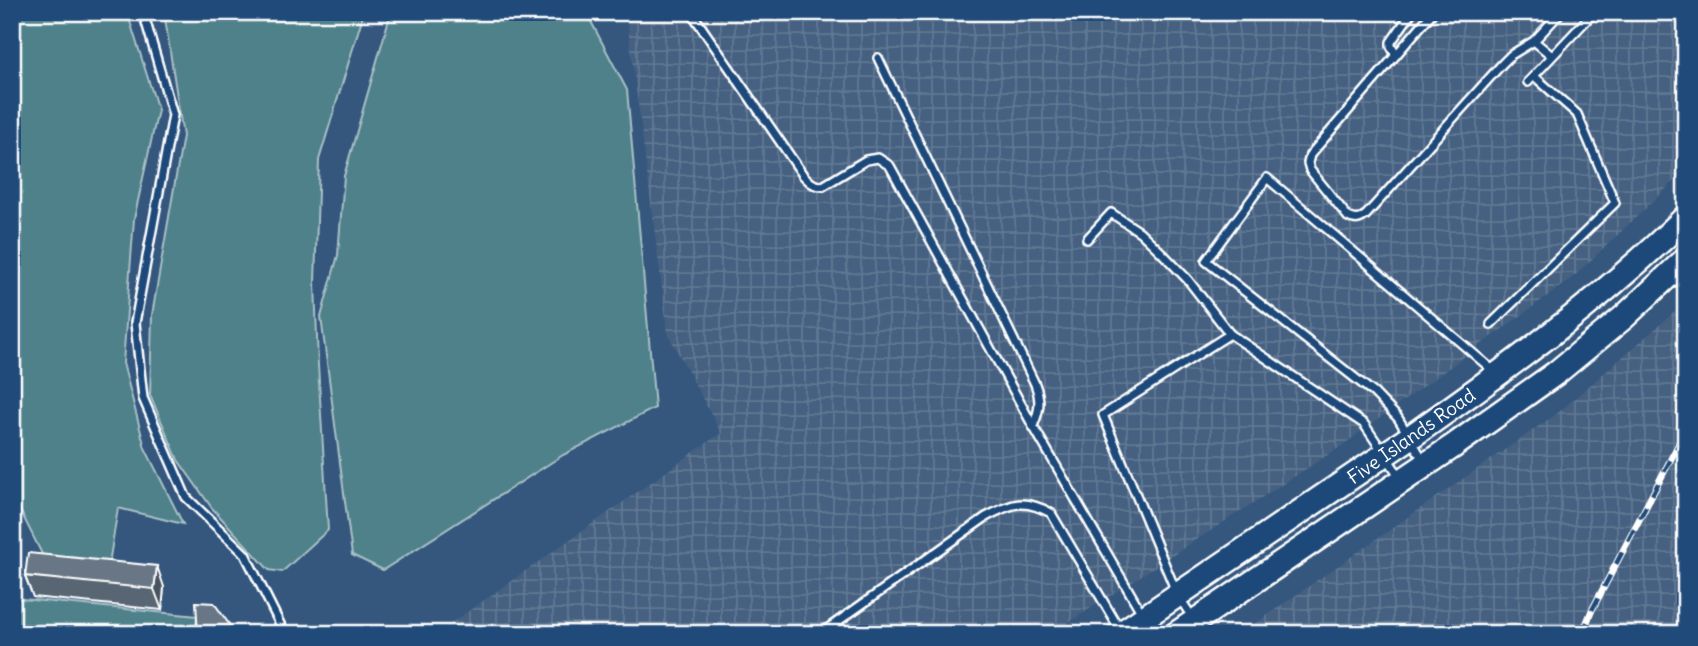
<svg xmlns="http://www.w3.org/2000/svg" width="1698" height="646" viewBox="0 0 1698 646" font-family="Delius,sans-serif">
	<defs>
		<pattern id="industrial-grid" width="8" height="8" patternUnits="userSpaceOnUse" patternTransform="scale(1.75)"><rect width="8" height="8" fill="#446080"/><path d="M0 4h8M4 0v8" fill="none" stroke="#607893"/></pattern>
	</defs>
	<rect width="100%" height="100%" fill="#35577e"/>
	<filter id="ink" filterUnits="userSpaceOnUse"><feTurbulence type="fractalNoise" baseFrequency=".0143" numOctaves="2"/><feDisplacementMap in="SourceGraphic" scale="14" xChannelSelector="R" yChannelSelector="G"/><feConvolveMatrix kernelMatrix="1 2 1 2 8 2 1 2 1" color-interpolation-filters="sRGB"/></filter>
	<g filter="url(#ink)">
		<g fill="url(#industrial-grid)">
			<path d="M626,12h1060v158l-115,109 -231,168 -289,187h-615l285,-201 -53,-99z"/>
			<path d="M1686,302v332h-446l319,-222z"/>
		</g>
		<g fill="#50818b" stroke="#a8c0c5" stroke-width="2">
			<path d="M12,12h115l31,98 -24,109 -11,144 22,85 38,76 -65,-16 -9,56 -64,-4 -25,-50 -8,7z"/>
			<path d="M164,12h200l-45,148 -4,122 3,83 10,165 -46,42 -13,-2 -57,-62 -34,-48 -28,-65 2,-80 31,-179z"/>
			<path d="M391,12h195l41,78 28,318 -92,47 -180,115 -31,-15 -31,-238 17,-62 6,-79z"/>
			<path d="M12,598l185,18 -2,18h-183z"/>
		</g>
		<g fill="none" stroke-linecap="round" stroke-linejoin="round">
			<g stroke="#fff" stroke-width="12">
				<g id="service">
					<path d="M143,12l30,103 -38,208 8,75 43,99 59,57 40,80"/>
					<path d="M691,12l112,163c7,7 10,11 20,11l43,-26 12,-2 12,8 143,260 111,191 12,17"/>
					<path d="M1433,12l-123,143 -2,8 2,7 38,47c8,4 11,3 18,-2l136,-151 9,-9 23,-14 27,-29"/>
					<path d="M1543,12l11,7"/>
					<path d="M1534,41l18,15"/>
					<path d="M1396,55l-5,-9v-4l21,-30"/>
					<path d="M878,58l157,326c6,16 5,26 -2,42"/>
					<path d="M1528,82l66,-70"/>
					<path d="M1087,239l24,-26 29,19 22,21 26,27 42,54"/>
					<path d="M1491,324l124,-121 -38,-89 -43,-38"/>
					<path d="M1425,463l-27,-45 -24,-25 -168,-132 61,-83 228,194"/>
					<path d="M1194,620l-17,-26 -74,-179 127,-81 134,90 36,53"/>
					<path d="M820,634l166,-117c26,-14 38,-19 65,-4l69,117"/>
				</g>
			</g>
			<g stroke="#fff" stroke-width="19">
				<path id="minor" d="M1682,12l4,3"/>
			</g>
			<g stroke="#fff" stroke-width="28">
				<g id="primary">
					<path d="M1120,634c96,-66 193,-130 289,-196 98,-69 191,-137 277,-221"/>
					<path d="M1176,634l276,-187 104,-74 68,-56 62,-58"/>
				</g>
			</g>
			<use href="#service" stroke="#1f4a7a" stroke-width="7"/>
			<use href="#minor" stroke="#1f4a7a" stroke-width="14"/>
			<use href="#primary" stroke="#1f4a7a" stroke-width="23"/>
			<g stroke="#fff" stroke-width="7">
				<path id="rail" d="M1582,634l10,-24 94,-180"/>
			</g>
			<use href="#rail" stroke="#1f4a7a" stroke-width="4.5" stroke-dasharray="13" stroke-linecap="butt"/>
		</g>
		<path fill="#596573" stroke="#fff" stroke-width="2" d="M25,576l139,11 -2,23 -129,-13z"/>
		<path fill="#48535e" stroke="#fff" stroke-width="2" d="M157,566l7,21 -2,23 -8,-21z"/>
		<g fill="#677686" stroke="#fff" stroke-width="2">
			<path d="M28,553l129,13 -3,23 -129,-13z"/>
			<path d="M196,602l18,1 22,31h-38z"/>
		</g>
	</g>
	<g text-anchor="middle" stroke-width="5" stroke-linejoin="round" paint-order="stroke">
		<g font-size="19" fill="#fff" stroke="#1f4a7a">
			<text transform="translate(1411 436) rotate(-35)" y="7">Five Islands Road</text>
		</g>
	</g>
	<rect width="1698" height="646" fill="none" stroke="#1f4a7a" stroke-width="42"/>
	<rect x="21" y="21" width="1656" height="604" fill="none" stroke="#fff" stroke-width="2.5" filter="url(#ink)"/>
</svg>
